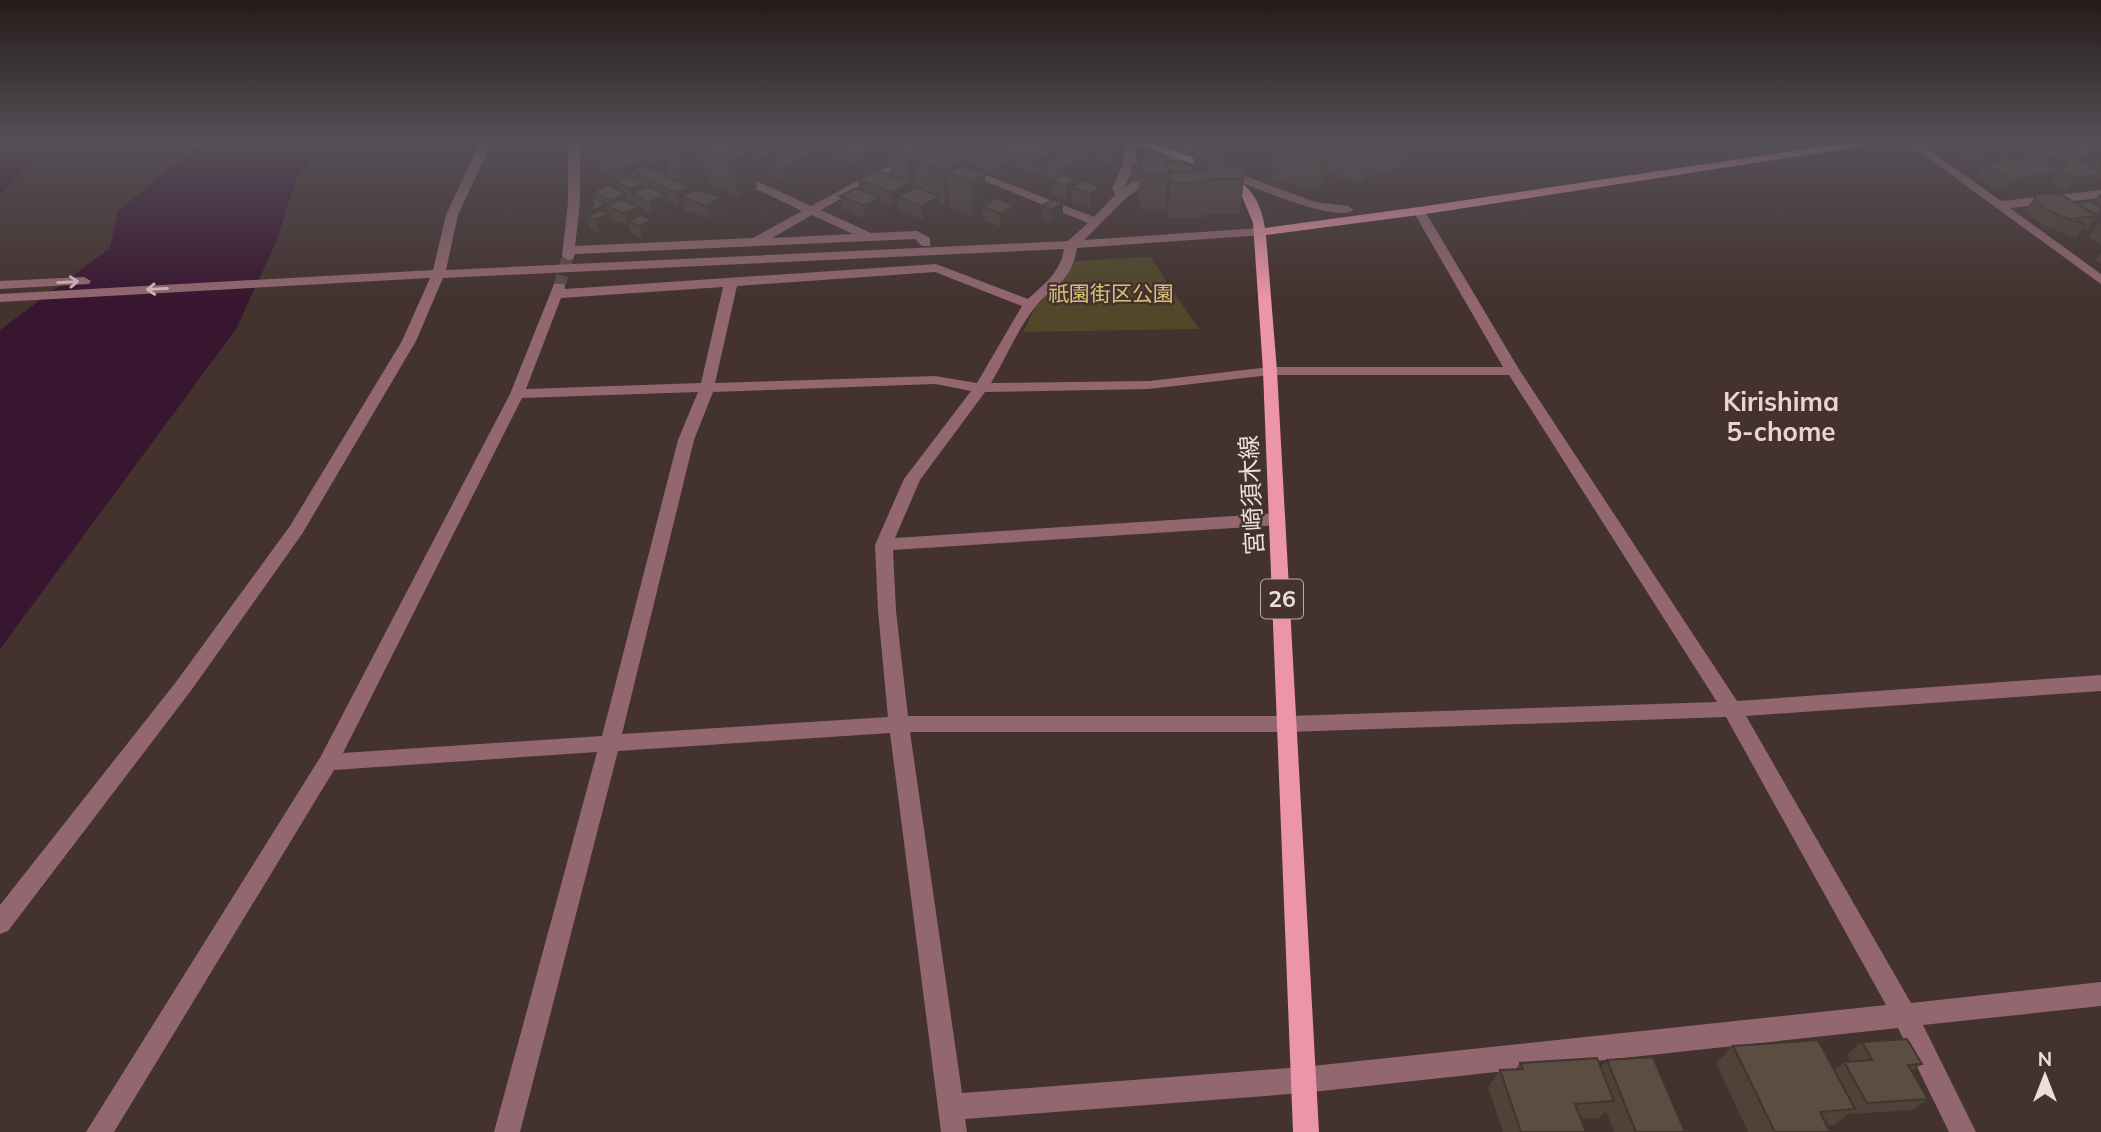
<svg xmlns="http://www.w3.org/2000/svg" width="2101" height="1132" viewBox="0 0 2101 1132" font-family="Mulish,'Noto Sans JP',sans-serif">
	<rect width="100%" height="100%" fill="#43322e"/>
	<path fill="#514729" d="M1150,257l49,72 -176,3 13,-26 26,-25 13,-20z"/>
	<g fill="#381630">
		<path d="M0,142h54l-54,52z"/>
		<path d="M203,142h122l-28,35 -20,63 -41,89 -236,320v-319l110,-82 8,-38z"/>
	</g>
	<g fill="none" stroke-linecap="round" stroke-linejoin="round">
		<path stroke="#5c4c48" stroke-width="12" stroke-dasharray="12 6" stroke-linecap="butt" d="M559,287l9,-31"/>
		<g fill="#926770" fill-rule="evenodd">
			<path d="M480,142h12l-34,73 -12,55 622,-29 20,-18 -130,-53 10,-2 126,49 21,-22 -3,-7 11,-24 3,-22h11l-2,22 -11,24 67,-46h11l-77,57 -41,41 176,-12 6,4 -2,3 -187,13c-5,33 -22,36 -41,58 -17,20 -31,54 -45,77l158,-2 121,-14h233l-90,-156 10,-3 97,163 217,330 364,-26v16l-355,25 165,287 190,-21v24l-178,19 53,107h-27l-51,-104 -595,65 -338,26 2,13h-26l-51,-399 -272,18 -98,381h-26l103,-380 -263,18 -220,362h-28l235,-376 189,-362 44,-110h10l1,5 371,-25 92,35c17,-16 32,-26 36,-50l-621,29 -27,63 -114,193 -112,158 -182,239 -8,3v-29l176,-223 114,-156 112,-185 28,-63 -430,24v-8l433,-24 13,-55zM935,272l87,34 -45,77 -42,-7 -220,7 22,-97zM723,287l-22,96 -175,6 35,-91zM1270,375h239l208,327 -428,14h-381l-12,-105 -3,-61 385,-25 8,-6 -8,-6 -383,25 25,-58 65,-88 164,-3zM935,384l36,7 -67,88 -29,66 3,66 10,106 -266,17 72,-294 19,-48zM698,392l-20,48 -76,296 -259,17 179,-355zM1726,717l160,288 -583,62 -341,26 -52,-361h379z"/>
			<path d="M568,142h12v60l-5,44 178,-8 49,-27 -69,-33v-4h8l70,32 46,-25 62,-28 -38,-9 -1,-2h15l24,7v4l27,-11h14l-95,43 -44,25 50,23 46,-2 13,7v8h-8l-7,-7 -340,15 -2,5 -5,1 -6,-4 6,-54zM812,215l41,19 -81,4z"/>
			<path d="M1906,142h12l83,59 100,-11v8l-91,10 91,66v10z"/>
			<path d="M1221,170h8l86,32 33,4 6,4c-18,14 -110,-27 -133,-36z"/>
			<path d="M84,277l7,4 -2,3 -89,5v-8z"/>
		</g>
		<path fill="#ec95a8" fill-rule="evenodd" d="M1130,142c17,-2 32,5 47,10 41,14 82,26 88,76l154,-21 433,-65h24l-6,3 -451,70 -153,20 11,136 42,761h-26l-30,-761 -10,-148 -12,-29 -23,-21z"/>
	</g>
	<g fill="#4e4239" fill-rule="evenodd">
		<path d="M590,142h70v1l4,-1h59l27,12 7,34 -18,9 -31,-14 -2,-8 -21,9 7,7 32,19 -15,8 -24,-8 -2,-6 -4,2 -12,-6 2,7 -17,7 -13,-7 2,8 15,17 -14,7 -11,-5 -2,-8 -19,-7 -3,-9 5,17 -13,6 -8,-4 -4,-13 6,-2 1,-16 -2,-6 25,-2 -2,-8 6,-2 -18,-10 -2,-5 -2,1 -15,-8 -3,-12 10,-4zM669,170l2,8 -9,-5zM628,199l5,3 2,-1 1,5 -7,-4z"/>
		<path d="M725,142h77l1,6 11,4 2,12 -30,17 -16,-5 -1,-9 -6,2 -9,-4 -2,-12z"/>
		<path d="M804,142h76v2l-5,2 3,14 -16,8 -26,-9 -2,-10 -6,3z"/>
		<path d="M941,142l1,5 27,21 17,37 29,13 -14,9 -18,-7v-8l-10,5 -24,-10v-3l-4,2 -5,-3v6l-17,11 -25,-11v-6l-6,3 -12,-5 1,10 -16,8 -23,-11 -2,-12 19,-7 -1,-10 32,-4 -3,-27z"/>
		<path d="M962,142h118v1l41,-1v11l-8,13 -14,-3v-11l-12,9 -6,-2v9l-12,9 7,8 25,14 -11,8 -18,-6v-6l-6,4 -15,-5v-12l4,-3 -8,-2 -1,-9 -8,6 -23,-7v2l-14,8 -17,-6v-3l-14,-4v-12l5,-3 -13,-5z"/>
		<path d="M1281,142h161l-2,7 -6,4h-21l-2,12 -6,1v3h-13l-1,5 -25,1 -1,6 -23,-1 -3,-5 -13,-1 -2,12 -4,5 -49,-11 5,-35z"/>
		<path d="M1947,142h77l5,9 28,1 3,-5 41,2v33h-5l-2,4 -28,4 -15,-8 -1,2 -46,8 -27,-14 7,-13 7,-2 -11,2 -33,-16 -1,-5z"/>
		<path d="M2090,142h11v2l-4,1z"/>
		<path d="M1211,147l15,8 -1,13 19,11 -4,35h-37v4h-34l-1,-11 2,-24 -3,-1 -2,27h-25l-2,-14 1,-15 -3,2 -5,-2 1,-13 12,-6v-6l22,8 27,3 1,-8z"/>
		<path d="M2037,194l39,9h17l6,-9h2v25l-7,1 -6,8 -6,1 -6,9 -27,-10 -17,-10 -6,-8z"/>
		<path d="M1054,199l9,17 -12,7 -9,-4v-13z"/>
		<path d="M2098,224h3v21l-12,-8z"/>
		<path d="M2100,253h1v11l-6,-4z"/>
		<path d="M1862,1042l60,22 -11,7 17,28 -16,11 -60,4 -1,-2 -17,13 -7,1 3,6h-82l-32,-69 17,-17 101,24 10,-8h8l-5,-8z"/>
		<path d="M1607,1060l78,72h-71l-8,-21 -7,7 -18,1 5,13h-83l-15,-45 12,-17h15l5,-7 81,4z"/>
	</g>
	<g fill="#40362e">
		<path d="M643,142h17v2l-15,6z"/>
		<path d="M696,142h8l2,9 -6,-3 6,27 -23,10 -8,-35z"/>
		<path d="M704,142h18l-16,7z"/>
		<path d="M761,142h19l2,18 -14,3 1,4 -6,2 -2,-12 3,-1z"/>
		<path d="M792,142h10l1,7 -13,7 -2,-12z"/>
		<path d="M827,142h20l-13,5v2l-6,3z"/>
		<path d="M864,142h16v2l-15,7z"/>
		<path d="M935,142h6l2,29 25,-13 1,23 -22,-9 2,32 -4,2 -2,-35 -30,-12 3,28 -19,10 1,6 -6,3 -1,-13 19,-10 -3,-27z"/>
		<path d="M978,142h6v5l-6,3z"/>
		<path d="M1004,142h7l-11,8 -1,-6z"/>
		<path d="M1074,142h6v5l-4,-2v7l-7,5v-12z"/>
		<path d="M1097,142h12l-9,6v4l-13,9v-12z"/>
		<path d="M1121,142v11l-8,13v-13z"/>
		<path d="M1411,142h5l-5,23 -6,1z"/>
		<path d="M1437,142h5l-2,7 -6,4z"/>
		<path d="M636,143l3,12h-9l1,3 -9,4 -3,-13z"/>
		<path d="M2032,145l-4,7 -2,-1 -5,7 -17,3 7,-12z"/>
		<path d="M877,147l1,13 -16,8 -1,-12z"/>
		<path d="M996,148v13l-12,-2v-3z"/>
		<path d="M609,149l4,12 -14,-3 2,7 -2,1 -4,-12z"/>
		<path d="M1056,149v13l-10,2v4l-8,6v-13z"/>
		<path d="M2007,149l-7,13 -7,-1 -2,2 -11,2 7,-12z"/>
		<path d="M814,152l2,12 -30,17 -3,-12z"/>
		<path d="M1330,152l-6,34 -4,5 6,-35z"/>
		<path d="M2101,152v6l-15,2 -4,6 -11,2 8,-12z"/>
		<path d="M750,154l7,34 -18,9 -7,-35z"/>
		<path d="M1208,155l-3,27 -1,-14 -1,14h-6l2,-23z"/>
		<path d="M1081,156v12l-18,14v-13z"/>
		<path d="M2066,156l-5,7 -2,-1 -4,5 -8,-9z"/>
		<path d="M1015,157v12l-14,8v-12z"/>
		<path d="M666,158l3,12 -15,7 -3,-13z"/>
		<path d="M642,162l3,12 -14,-4 3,9 -7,3 -4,-13z"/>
		<path d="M1140,168l-1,12 -3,2 1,-13z"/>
		<path d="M2058,172l-8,12 -46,8 8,-12z"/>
		<path d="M2101,174v2l-7,10 -28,4 9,-13z"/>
		<path d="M985,175l1,33 -3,-1v5l-10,5 -2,-35z"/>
		<path d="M1076,179v11l-4,-2v7l-6,4v-13z"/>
		<path d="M644,183l3,13 -14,-3 2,8 -2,1 -3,-13z"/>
		<path d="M1101,186v13l-11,8v-13z"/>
		<path d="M690,187l3,12 -11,-2 1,7 -4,2 -3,-13z"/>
		<path d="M626,193l4,13 -17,3 -2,-8z"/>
		<path d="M666,195l3,12 -17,7 -3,-12z"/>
		<path d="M939,196l1,13 -17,11 -1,-13z"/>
		<path d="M721,197l3,13 -15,8 -3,-12z"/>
		<path d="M880,198l1,13 -16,8 -1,-13z"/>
		<path d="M1063,203v13l-12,7v-13z"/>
		<path d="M606,204l6,23 -13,6 -6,-22z"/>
		<path d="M1014,205l1,13 -14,9 -1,-13z"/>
		<path d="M639,207l3,13 -15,1 1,6 -4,-13z"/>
		<path d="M2101,213v6l-7,1 3,-4 -11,-1z"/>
		<path d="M652,220l4,12 -14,7 -3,-13z"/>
	</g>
	<g fill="#5b4d42" stroke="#40362e" stroke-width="2">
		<path d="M593,142h3l13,7 -14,5 -14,-8z"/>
		<path d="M604,142h30l2,1 -17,6z"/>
		<path d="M664,142h6l-7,2 2,7 -11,-5z"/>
		<path d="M670,142h26l-21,8 -12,-6z"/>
		<path d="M716,142h7l27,12 -18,8 -32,-14z"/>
		<path d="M844,142h17l16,5 -16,9 -27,-9z"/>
		<path d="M899,142h36l-28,14 -20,-8z"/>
		<path d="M984,142h20l-5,2z"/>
		<path d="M1011,142h18l27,7 -18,12 -39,-11z"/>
		<path d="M1058,142h16l-5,3z"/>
		<path d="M1082,142h15l-10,7 -11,-4z"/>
		<path d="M1106,142h15l-8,11 -14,-2z"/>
		<path d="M1281,142h18h-1l32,10 -4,4 -50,-11z"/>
		<path d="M1346,142h24l2,5 -24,-1z"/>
		<path d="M1964,142h27l16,7 -20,4z"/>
		<path d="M1997,142h27l8,3 -21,4z"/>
		<path d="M2087,142l14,7v3l-22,4 -19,-9z"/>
		<path d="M771,144l9,4 -19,9 -9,-4z"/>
		<path d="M982,144l14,4 -12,8 -14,-4z"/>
		<path d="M938,146l30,12 -25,13 -30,-12z"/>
		<path d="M648,147l17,7 1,4 -15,6 -21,-9z"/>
		<path d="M799,147l15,5 -31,17 -15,-6z"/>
		<path d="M1211,147l15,8h-18l-9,4 -5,-1z"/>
		<path d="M2050,148l16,8 -19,2 16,9 4,-1 -8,-4 16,-3 26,14v1l-26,3 -49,-26z"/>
		<path d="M617,150l25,12 -19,7 -24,-11z"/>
		<path d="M997,151l18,6 -14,8 -18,-6z"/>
		<path d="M1064,151l17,5 -18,13 -17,-5z"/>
		<path d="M1144,155l21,1 3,18h-26l-2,-13h6z"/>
		<path d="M2030,158l28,14 -46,8 -28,-15 14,-2 -5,-2z"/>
		<path d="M2101,158v10l-15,-8z"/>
		<path d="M1170,160l23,6 -1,6h-15l-10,-3 -1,-6z"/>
		<path d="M1138,162l2,1v5l-3,1 -5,-2z"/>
		<path d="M643,164l47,23 -14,6 -45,-23z"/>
		<path d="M961,165l24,10 -14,7 -24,-10z"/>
		<path d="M1204,168h37l3,11h-38l1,3 -35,1 -2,-11h36z"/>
		<path d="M877,170l33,13 -19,10 -33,-14z"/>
		<path d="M1062,174l14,5 -10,7 -15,-4z"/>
		<path d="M627,175l17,8 -14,6 -15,-7 8,-3 -2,-1z"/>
		<path d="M1082,181l19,5 -11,8 -18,-6z"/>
		<path d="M607,185l19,8 -15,8 -19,-9z"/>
		<path d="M648,186l18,9 -17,7 -16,-9z"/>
		<path d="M916,187l23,9 -17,11 -25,-10z"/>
		<path d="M857,188l23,10 -16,8 -24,-10z"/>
		<path d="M696,189l25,8 -15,9 -24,-9z"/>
		<path d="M2037,194h23l37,22 -21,2 9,7 -27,-10 -18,-10 -6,-8z"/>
		<path d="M596,198l10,6 -13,7 -1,-12z"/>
		<path d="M997,198l17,7 -14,9 -17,-7z"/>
		<path d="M621,199l18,8 -15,7 -17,-8z"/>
		<path d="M1054,199l9,4 -12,7 -9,-4z"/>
		<path d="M2090,201l11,6v6l-7,1 -18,-11z"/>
		<path d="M600,210l9,4 -14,6 -8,-4z"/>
		<path d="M641,215l11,5 -13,6 -12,-5z"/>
		<path d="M1907,1039l15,25 -14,1 20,34 -61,4 -23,-41 28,-2 -10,-18z"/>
		<path d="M1818,1040l37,69 -35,3 10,20h-55l-42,-86z"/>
		<path d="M1653,1057l32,75h-49l-29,-72z"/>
		<path d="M1597,1058l17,43 -39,3 11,28h-65l-21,-62 23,-1 -3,-6z"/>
	</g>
	<defs><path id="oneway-shaft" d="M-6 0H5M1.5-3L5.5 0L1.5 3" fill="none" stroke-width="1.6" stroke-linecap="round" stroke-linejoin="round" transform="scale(1.75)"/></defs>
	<g stroke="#d0bbbc">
		<use href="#oneway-shaft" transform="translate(68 282) rotate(-3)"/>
		<use href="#oneway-shaft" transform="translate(157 289) rotate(177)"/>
	</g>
	<linearGradient id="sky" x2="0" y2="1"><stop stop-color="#251c19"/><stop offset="0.47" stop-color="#554f57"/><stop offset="1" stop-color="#554f57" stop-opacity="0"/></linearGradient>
	<rect width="2101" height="300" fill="url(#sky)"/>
	<g text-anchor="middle" stroke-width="5" stroke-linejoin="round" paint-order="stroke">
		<g font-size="21" fill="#dac078" stroke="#43322e">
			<text x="1111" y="301">祇園街区公園</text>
		</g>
		<rect fill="#43322e" stroke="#b9aba8" stroke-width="2" x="1261" y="579.5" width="42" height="39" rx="5"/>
		<g font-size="23" font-weight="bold" fill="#ebdfdc">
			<text x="1282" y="607">26</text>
		</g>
		<g font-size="24" fill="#ebdfdc" stroke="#43322e">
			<text transform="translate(1252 495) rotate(-93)" y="8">宮崎須木線</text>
		</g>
		<g font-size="26" font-weight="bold" fill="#ebd4cf" stroke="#43322e">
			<text x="1781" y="411">Kirishima<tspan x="1781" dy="30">5-chome</tspan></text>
		</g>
	</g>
	<g transform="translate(2045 1076)" stroke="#43322e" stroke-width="5" paint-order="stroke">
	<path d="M0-5L12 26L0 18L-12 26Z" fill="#ebdfdc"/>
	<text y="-10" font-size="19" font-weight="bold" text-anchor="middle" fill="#ebdfdc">N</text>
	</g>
</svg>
